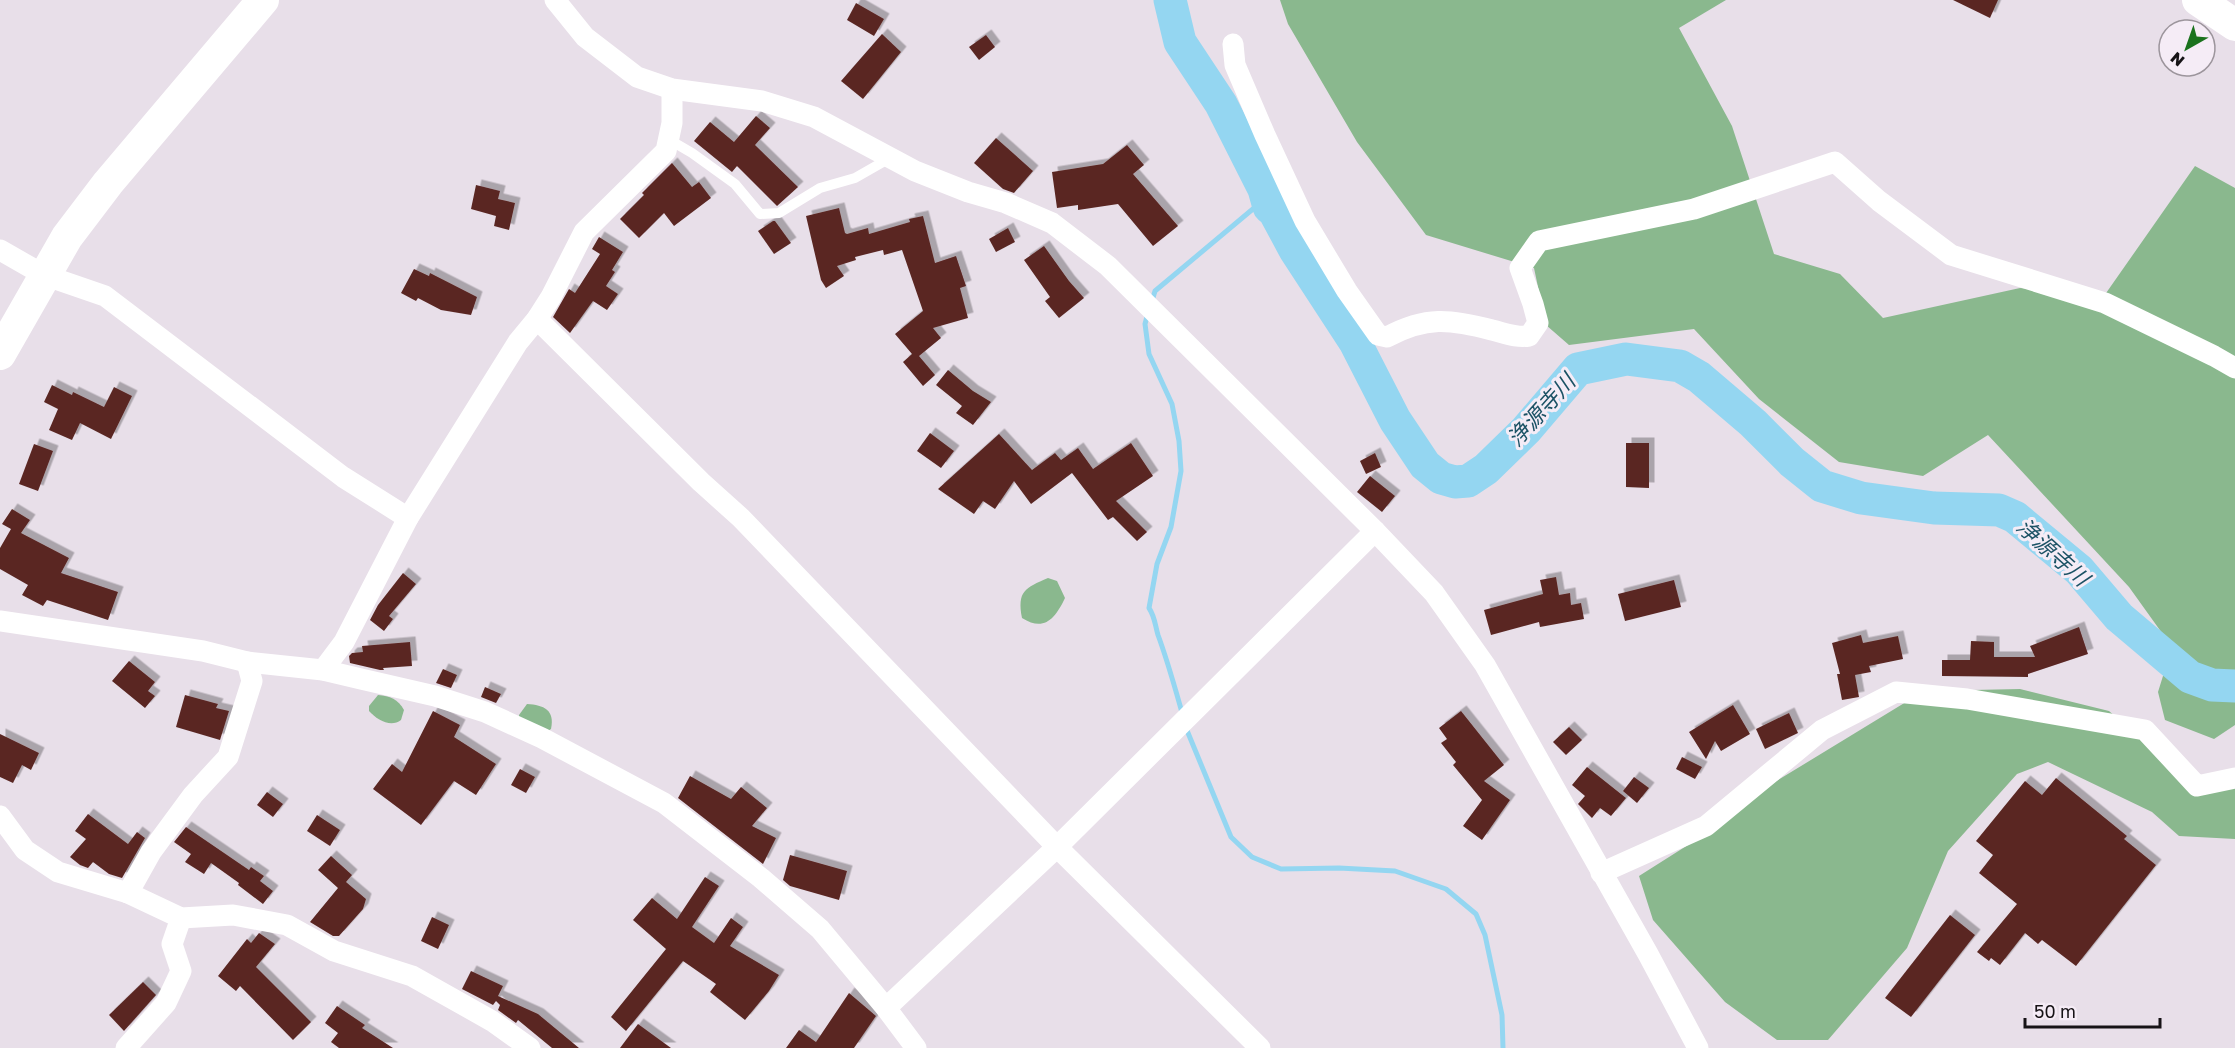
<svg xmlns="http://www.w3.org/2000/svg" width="2235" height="1048" viewBox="0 0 2235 1048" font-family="'Golos Text','Noto Sans JP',sans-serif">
	<defs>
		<filter id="shadow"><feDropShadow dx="5.5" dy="-5.5" stdDeviation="0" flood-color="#0004"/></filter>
	</defs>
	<rect width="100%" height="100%" fill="#e8dfe9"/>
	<g fill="#8ab88e">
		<path d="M1280,0h446l-47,28 53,98 42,128 66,20 43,44 137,-30 84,8 91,-130 40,22v537l-21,14 -49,-19 -7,-28 14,-45 -43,-60 -141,-152 -65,41 -84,-14 -80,-63 -65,-70 -125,16 -23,-20 -12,-57 -108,-33 -69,-93 -69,-118z"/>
		<path d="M1048,578l9,3 8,17c-10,21 -21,34 -43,20 -5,-27 3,-30 26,-40z"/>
		<path d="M2020,689l89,22 77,65h49v63l-56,-3 -27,-24 -104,-50 -31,12 -69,77 -41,97 -79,92h-51l-52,-38 -72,-82 -14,-44 60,-38 66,-50 159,-97z"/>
		<path d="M378,695c12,1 20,4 26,15l-3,10c-10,8 -24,0 -32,-9v-5z"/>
		<path d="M527,704c17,1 28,6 24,25l-6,4 -26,-13v-5z"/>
	</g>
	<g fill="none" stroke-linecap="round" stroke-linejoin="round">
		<g stroke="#94d6f1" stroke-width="5">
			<path d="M1152,301l3,-10 111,-93"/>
			<path d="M1148,313l-3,11 4,30 23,50 7,37 2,30 -10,56 -14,37 -8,44c6,9 6,17 9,27 10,27 17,53 25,81"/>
			<path d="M1186,728l45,109 21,20 29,12 58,-1 56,3 51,18 30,25 9,21 17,80 1,33"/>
		</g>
		<path stroke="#94d6f1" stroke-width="33" d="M1170,0l10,42 41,62 43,85 5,18 5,4 21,39 60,92 40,78 30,45 16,13 14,4 13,-1 18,-12 40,-39 52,-61 48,-10 54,7 19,11 54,46 39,39 30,24 39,12 73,10 65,2 16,7 64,53 40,47 71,60 22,8 23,1"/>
	</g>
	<g fill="#5a2723" filter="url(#shadow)">
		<path d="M1953,0h45l-8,18z"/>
		<path d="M856,3l28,16 -10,17 -27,-16z"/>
		<path d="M882,34l19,18 -38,47 -22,-18z"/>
		<path d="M986,35l9,12 -16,13 -10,-13z"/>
		<path d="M756,116l14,12 -15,17 43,42 -21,19 -40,-40 -5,6 -38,-31 16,-19 24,20z"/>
		<path d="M996,138l37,33 -19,22 -11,-4 -29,-26z"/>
		<path d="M1127,145l17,20 -11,9 45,52 -25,20 -35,-42 -40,6v-5l-21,3 -5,-36 51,-8z"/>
		<path d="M672,163l20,24 7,-5 12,16 -37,28 -10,-13 -25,25 -19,-19 24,-24 -2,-2z"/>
		<path d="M476,185l24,6 -2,8 17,4 -6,27 -15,-4 2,-10 -25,-7z"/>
		<path d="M839,208l6,25 2,1 21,-6 1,6 41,-12 -1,-3 14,-3 12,47 21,-7 10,30 -6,2 8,30 -35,10 8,10 -22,18 16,19 -12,11 -20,-24 9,-8 -17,-20 28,-23 -21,-61 -18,5 -1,-5 -28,7 1,3 -19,6 7,10 -18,12 -5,-8 -15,-64z"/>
		<path d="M773,221h2l16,22 -17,11 -16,-23z"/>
		<path d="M1008,228l7,14 -19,10 -7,-13z"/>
		<path d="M599,237l24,15 -11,18 3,2 -9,14 12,8 -11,16 -14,-9 -23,32 -17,-16 16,-28 6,4 25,-39 -8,-5z"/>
		<path d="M1044,246l25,35 15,17 -25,20 -14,-17 5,-4 -26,-37z"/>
		<path d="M414,269l15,7 1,-3 47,24 -6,18 -30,-5 -23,-12 -2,3 -15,-8z"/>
		<path d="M948,370l25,21 18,11 -18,23 -17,-12 6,-7 -26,-21z"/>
		<path d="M52,385l20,10 1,-3 31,15 10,-20 18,9 -21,43 -31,-16 -8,17 -23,-10 9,-21 -14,-7z"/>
		<path d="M930,433l24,18 -13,17 -24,-17z"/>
		<path d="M999,434l33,36 23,-17 6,7 17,-12 15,21 38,-26 22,33 -37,25 31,31 -10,9 -24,-24 -5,3 -36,-47 -41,31 -17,-23 -19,28 -12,-8 -9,13 -36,-25z"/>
		<path d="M1626,443h23v45l-23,-1z"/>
		<path d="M34,444l19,7 -15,40 -19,-7z"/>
		<path d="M1375,453l6,14 -15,7 -6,-13z"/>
		<path d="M1370,476l25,20 -13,16 -25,-20z"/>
		<path d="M12,509l18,11 -9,13 48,25 -8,15 57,19 -10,28 -61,-20 -4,6 -21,-11 6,-10 -28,-16v-21l11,-19 -9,-5z"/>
		<path d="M403,573l13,11 -27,32 4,3 -9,12 -14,-11 8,-15z"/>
		<path d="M1556,577l3,18 11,-2 1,12 10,-2 3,16 -44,8 -1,-5 -48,13 -7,-25 59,-16 -3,-14z"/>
		<path d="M1674,580l7,27 -56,14 -7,-27z"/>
		<path d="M2079,627l9,27 -60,20v3l-86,-1v-16h28l1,-19 23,1v15h41l-5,-11z"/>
		<path d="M1861,635l2,8 35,-7 5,23 -34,7 2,6 -16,3 4,22 -17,3 -5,-26h3l-8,-31z"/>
		<path d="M410,642l2,24 -29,2 1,2h-4l-30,-7 -1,-7 3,-3 11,-1 -1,-6z"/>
		<path d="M129,661l26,21 -7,9 7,5 -10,12 -33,-27z"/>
		<path d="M443,669l14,6 -6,13 -15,-5z"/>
		<path d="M485,687l16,7 -5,9 -15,-6z"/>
		<path d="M185,695l33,9 -2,4 13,3 -9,29 -44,-13z"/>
		<path d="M1733,705l17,29 -29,17 -6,-10 -9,18 -17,-27z"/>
		<path d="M433,711l27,14 -6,12 42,27 -20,31 -22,-14 -33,44 -48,-36 19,-25 10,8z"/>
		<path d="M1461,711l43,54 -20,16 26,19 -28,40 -19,-14 19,-26 -29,-35 3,-3 -15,-19 6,-4 -8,-11z"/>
		<path d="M1789,713l9,20 -33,16 -9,-20z"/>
		<path d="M1569,727l13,13 -16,15 -13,-13z"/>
		<path d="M0,734l39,19 -8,17 -9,-5 -9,18 -13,-6z"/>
		<path d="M1682,757l20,10 -7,12 -19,-10z"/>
		<path d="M1587,767l39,31 -15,18 -11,-8 -8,10 -14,-14 7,-8 -13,-11z"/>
		<path d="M520,769l15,8 -9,16 -15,-8z"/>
		<path d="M690,776l41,23 10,-12 26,21 -15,18 24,12 -13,26 -85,-66z"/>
		<path d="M1634,777l15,11 -12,15 -14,-12z"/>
		<path d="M2056,778l71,58 -3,3 32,26 -80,101 -34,-26 -4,4 -13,-11 -25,32 -9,-7 -2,3 -12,-9 40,-48 -38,-31 14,-18 -17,-14 49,-60 17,14z"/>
		<path d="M267,792l16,12 -10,13 -16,-12z"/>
		<path d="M88,814l40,30 9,-12 8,6 -23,40 -13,-4 -16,-12 -5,6 -8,-3 -10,-8 16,-18 -11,-8z"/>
		<path d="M317,815l23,15 -10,16 -23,-15z"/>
		<path d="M186,827l63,43 2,-3 13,9 -4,5 13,10 -10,13 -25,-19 1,-2 -28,-20 -7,11 -19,-12 6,-8 -17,-12z"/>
		<path d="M790,855l57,16 -8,29 -49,-14 -7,-6z"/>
		<path d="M331,856l21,19 -6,7 20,17 -3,10 -24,27h-6l-23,-14 28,-34 -20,-18z"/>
		<path d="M705,877l14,9 -27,41 22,16 17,-25 12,9 -13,19 49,29 -10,16 -24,29 -35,-28 6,-8 -33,-23 -57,70 -15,-14 55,-68 -33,-29 19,-22 25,21z"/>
		<path d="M1950,915l25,20 -64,82 -26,-19z"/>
		<path d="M432,917l17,8 -11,24 -17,-8z"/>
		<path d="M259,933l16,11 -19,23 55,55 -18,18 -53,-54 -4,5 -18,-15 29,-37 4,4z"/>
		<path d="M471,971l32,15 -5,10 40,18 41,34h-27l-34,-28 -2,3 -18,-13 2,-5 -4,-4 -3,4 -31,-16z"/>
		<path d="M143,982l13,13 -32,36 -15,-16z"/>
		<path d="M849,993l27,23 -22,32h-68l13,-18 17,12z"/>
		<path d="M337,1006l28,19 -3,3 31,20h-54l-8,-6 7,-9 -13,-10z"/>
		<path d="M638,1024l33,24h-51z"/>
	</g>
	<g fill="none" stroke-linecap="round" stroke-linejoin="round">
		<path stroke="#fff" stroke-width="10" d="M668,139l24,14 43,31 25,30 19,-1 41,-25 35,-10 35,-20"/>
		<g stroke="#fff" stroke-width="21">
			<path d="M555,0l30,37 52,40 35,12 90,12 52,16 101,54 53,21 38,11 46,20 56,43 267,265 59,62 51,72 163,289 50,94"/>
			<path d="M1233,44l2,21 30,70 40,86 42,70 31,44 9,2c39,-21 63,-18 105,-7 13,3 24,8 37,6l9,-13 -5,-19 -13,-36 19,-27 155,-32 141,-47 44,39 72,54 154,48 109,53 21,12"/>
			<path d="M0,250l44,25 61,21 238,181 65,41"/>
			<path d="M537,319l164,163 40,36 316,329 203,201"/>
			<path d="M0,621l203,30 44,11 76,8 38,9 74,17 50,16 57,26 122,65 97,75 59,51 66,79 30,40"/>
			<path d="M247,662l5,19 -24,76 -35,38 -42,57 -23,41 53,25 52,-3 54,10 47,26 78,25 80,45 38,27"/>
			<path d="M323,670l21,-28 64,-124 110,-176 19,-23 14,-22 33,-65 82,-81 6,-28v-34"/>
			<path d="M0,816l25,34 33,22 70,21"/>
			<path d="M1601,873l105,-47 116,-96 74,-38 71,7 178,31 52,56 38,-8"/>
			<path d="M886,1008l171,-161 318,-316"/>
			<path d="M126,1048l40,-45 15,-32 -9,-27 9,-26"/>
		</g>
		<g stroke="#fff" stroke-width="32">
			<path d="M2198,0l37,25"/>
			<path d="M0,354l67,-117 41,-54 155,-183"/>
		</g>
	</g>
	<g text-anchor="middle" stroke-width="6" stroke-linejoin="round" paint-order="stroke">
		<g font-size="22" font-style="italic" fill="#1c5265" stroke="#f5ecf6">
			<text transform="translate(1541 410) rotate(-48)" y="8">浄源寺川</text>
			<text transform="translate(2053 552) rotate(42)" y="8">浄源寺川</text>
		</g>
	</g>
	<g transform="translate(2187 48) rotate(220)"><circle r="28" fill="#f5ecf6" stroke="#9c959c" stroke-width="1.5"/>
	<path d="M0-4.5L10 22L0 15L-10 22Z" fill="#1a721d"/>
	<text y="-9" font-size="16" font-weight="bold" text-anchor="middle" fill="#161316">N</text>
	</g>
	<path d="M2025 1018v9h135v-9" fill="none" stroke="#161316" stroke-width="3"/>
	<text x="2034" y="1018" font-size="18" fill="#161316" stroke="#f5ecf6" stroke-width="4.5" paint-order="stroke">50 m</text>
</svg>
